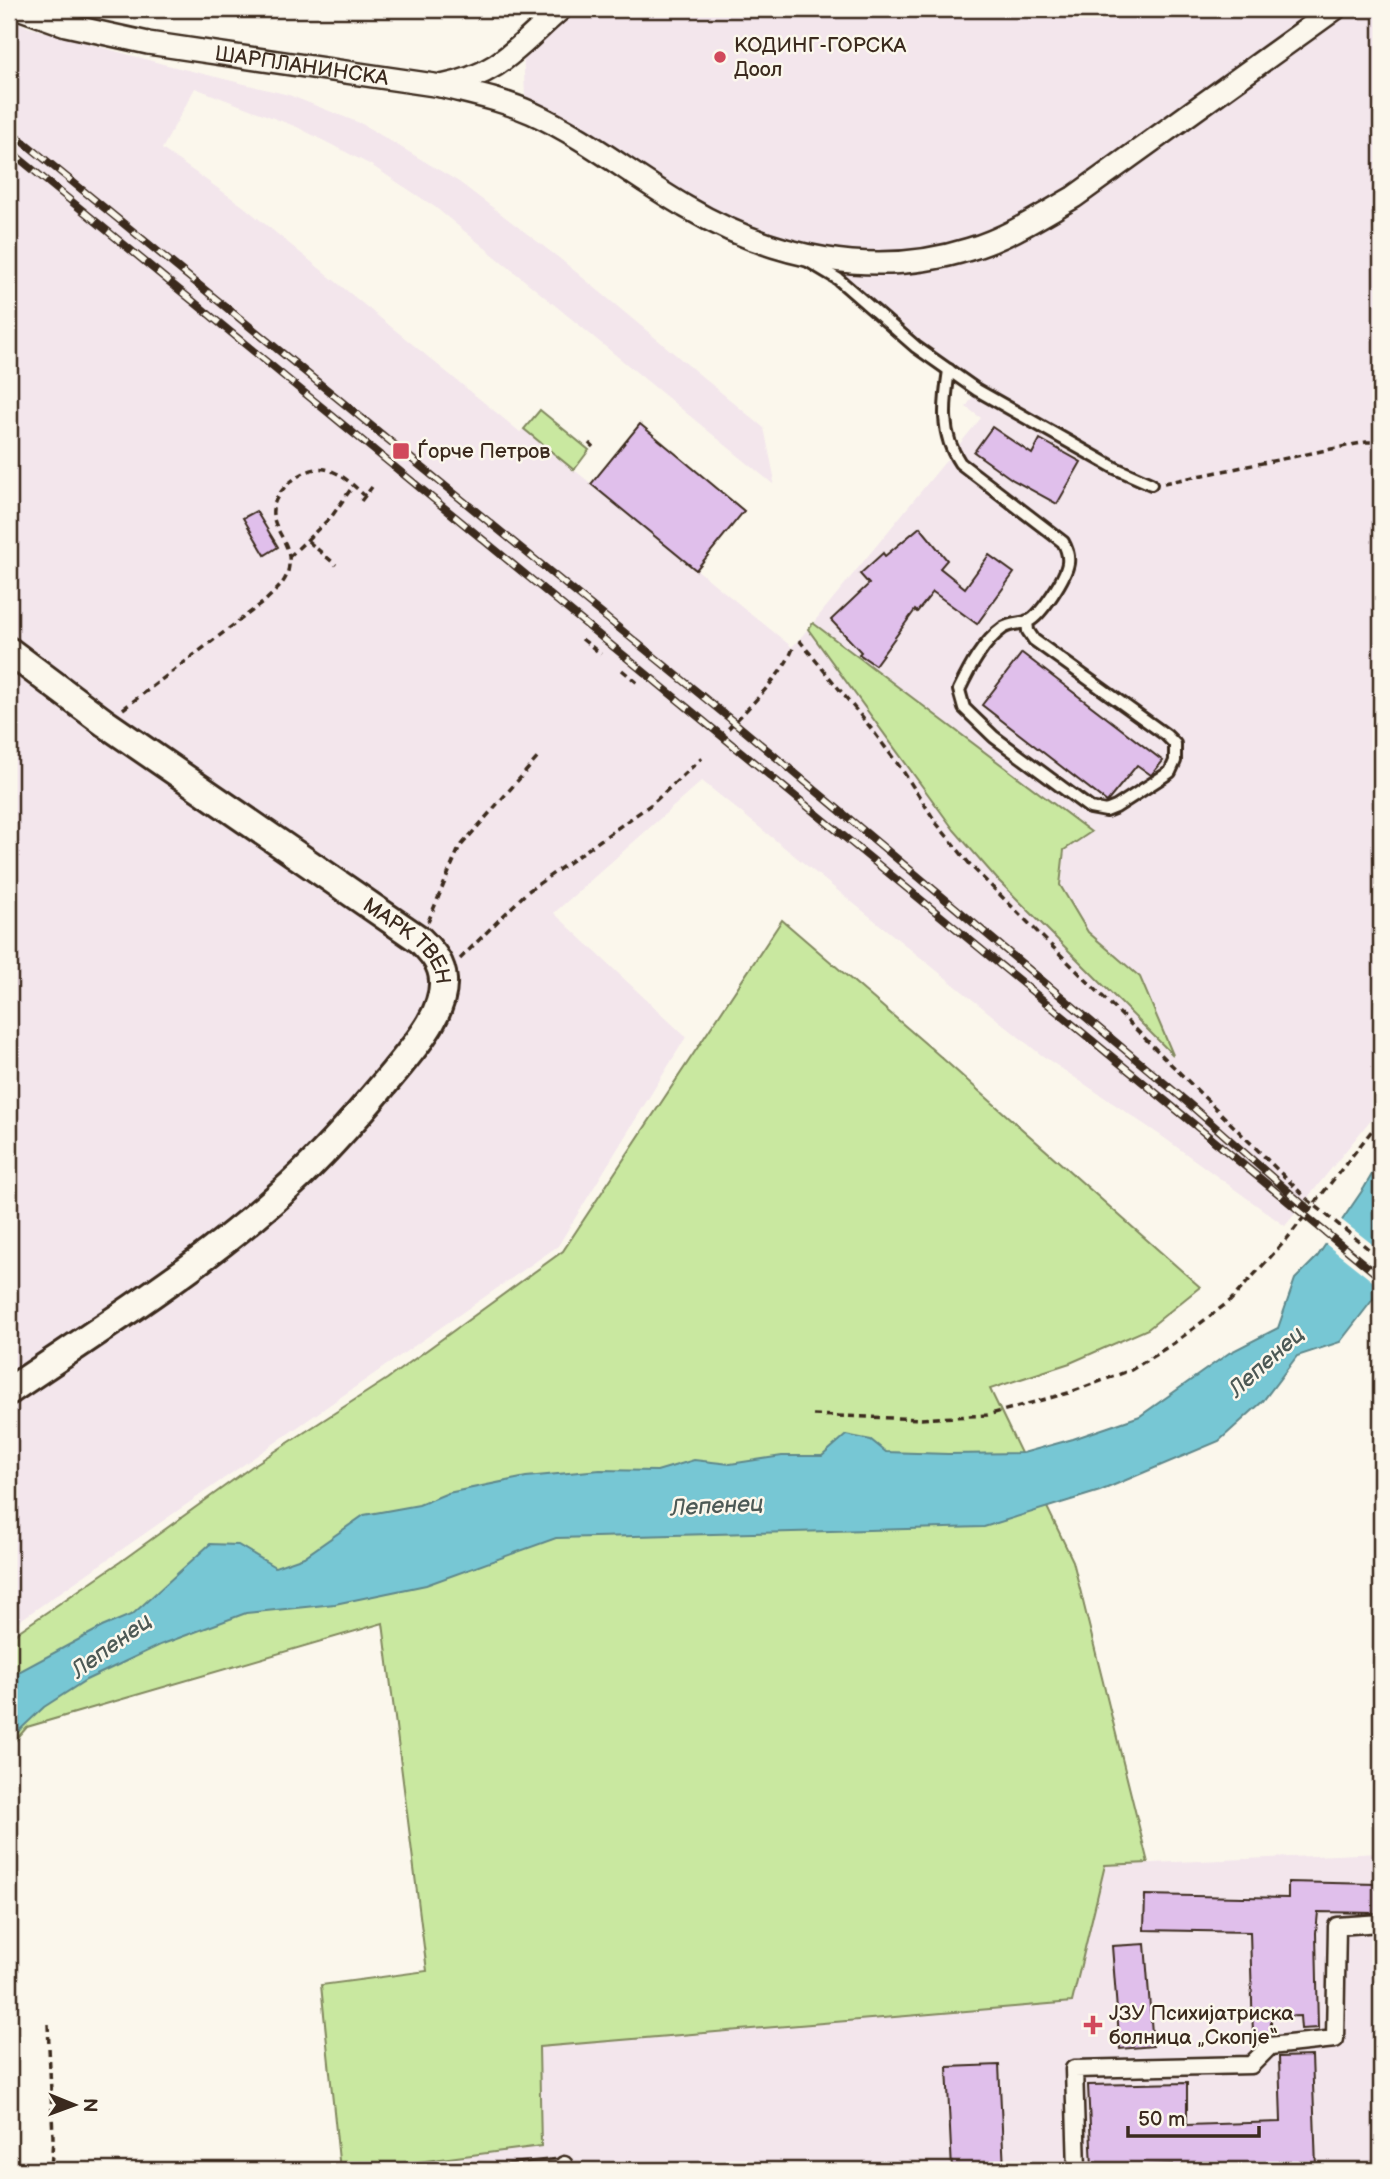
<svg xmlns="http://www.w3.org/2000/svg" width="1390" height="2179" viewBox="0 0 1390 2179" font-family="'Balsamiq Sans',sans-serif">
	<rect width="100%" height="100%" fill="#fbf7ec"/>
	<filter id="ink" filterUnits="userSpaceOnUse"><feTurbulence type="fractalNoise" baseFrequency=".0143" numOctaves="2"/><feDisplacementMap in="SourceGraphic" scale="14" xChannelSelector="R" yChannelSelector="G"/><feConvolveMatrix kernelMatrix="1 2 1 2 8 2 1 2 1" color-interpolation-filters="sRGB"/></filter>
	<g filter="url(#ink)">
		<g fill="#f3e6ec">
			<path d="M561,9h820v1098l-96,119 -122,-89 -123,-83 -338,-273 -148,132 132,124 -128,209 -549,382v-1610l19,9 135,37 126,31 73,29 97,58 100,76 205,170 10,48 -1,8 -338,-277 -64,-42 -74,-38 -102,-39 -33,61 81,57 277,226 4,-3 268,218 16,-18 146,201 186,147 -52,-45 -28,-47 4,-35 26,-18 -277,-209 168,-205 -15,-11 11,-17 -139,-111 -77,-35 -236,-144 -2,-55z"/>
			<path d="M1381,1853v306l-12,11h-1013l185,-24 -2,-99 533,-45 33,-137z"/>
		</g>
		<g fill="#c9e8a0" stroke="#82895f" stroke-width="2">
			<path d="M540,410l49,40 -15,20 -50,-41z"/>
			<path d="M813,623l278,209 -27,18 -4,35 28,47 52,45 33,78 -176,-176 -43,-49 -146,-201z"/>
			<path d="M782,920l151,130 267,237 -52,42 -78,34 -80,26 83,172 75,302 -43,2 -33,137 -533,45 2,99 -185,24h-16l-19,-185 106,-14 -44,-348 -356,104 -18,21v-110l111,-76 134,-97 133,-86 176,-128z"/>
		</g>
		<path fill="#77c7d4" stroke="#5f888b" stroke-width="2" d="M1381,1159v130l-41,53 -43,14 -34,45 -44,40 -119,50 -116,36 -428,11 -130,47 -91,19 -89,9 -86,32 -74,35 -42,27 -35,33v-63l93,-50 31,-13 77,-70 28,1 37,22 29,-10 60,-42 55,-10 29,-12 78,-16 74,-7 57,1 37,-11 36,4 52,-8h40l24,-21 25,5 15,12 62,2 75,-1 50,-14 67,-23 89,-63 49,-25 17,-49 22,-22 47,-69z"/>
		<path fill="#fbf7ec" d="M1339,1218l42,33v37l-58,-46z"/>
		<g fill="#e0bfeb" stroke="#3b2a1e" stroke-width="2">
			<path d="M640,424l104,87 -48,59 -105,-86z"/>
			<path d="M992,427l40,27 8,-15 41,23 -24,42 -44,-24 -39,-28z"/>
			<path d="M256,511l22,36 -13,8 -22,-37z"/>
			<path d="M920,527l27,33 -7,8 25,20 24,-33 25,18 -37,51 -44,-32 -16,20 -2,-2 -40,55 -16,-11 2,-2 -30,-32 38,-36 -9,-10 23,-21 2,3z"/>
			<path d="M1022,653l141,108 -11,13 -1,1 -14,-10 -30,37 -125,-97z"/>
			<path d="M1288,1882l88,2v29l-58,-1 -2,21 2,95 -17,1 -1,-13 -29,1v17l-18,1 -3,-103 -106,-2 1,-35 143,3z"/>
			<path d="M1145,1944l8,102 -33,3 -8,-103z"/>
			<path d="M1312,2056l4,111 -144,3v-6l-80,3 -4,-82 99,-2v42l94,-3 -2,-65z"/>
			<path d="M999,2065l5,105h-52l-5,-103z"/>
		</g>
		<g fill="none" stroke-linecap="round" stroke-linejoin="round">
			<g stroke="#3b2a1e" stroke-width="16">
				<g id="service">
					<path d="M808,261l30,18 78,68 61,43 138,78 36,16"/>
					<path d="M949,370c-5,34 -9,64 11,93l103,79c4,7 6,13 5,21 -2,14 -27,52 -39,58 -8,3 -18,2 -26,7 -20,14 -34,41 -44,62l5,18 30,29 96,71 16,3 10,-4 54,-35 5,-11v-17l-9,-9 -132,-95 -6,-9 -1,-10"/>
					<path d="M510,2170l54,-5"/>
				</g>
			</g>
			<g stroke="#3b2a1e" stroke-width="21">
				<g id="pedestrian">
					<path d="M564,2165l1,5"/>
					<path d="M1077,2170l-3,-101 177,-4 19,-19 65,-7 2,-113 44,-3"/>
				</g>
			</g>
			<g stroke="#3b2a1e" stroke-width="26">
				<g id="minor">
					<path id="s1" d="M21,9l45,16 82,18 293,43c59,-11 78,-41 120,-77"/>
					<path d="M441,86c32,8 62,14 91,27 55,25 102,64 154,94 85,50 187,73 284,42 37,-11 71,-33 104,-52l261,-188"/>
				</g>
			</g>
			<g stroke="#3b2a1e" stroke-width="32">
				<g id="tertiary">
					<path id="s2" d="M9,651l96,72 315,217c12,12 22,23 23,40 2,34 -29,67 -49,92 -29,35 -59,70 -92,102 -87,84 -193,149 -293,217"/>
				</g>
			</g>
			<g stroke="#3b2a1e" stroke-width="3.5" stroke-dasharray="7 5" stroke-linecap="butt">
				<path d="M589,443l4,4"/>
				<path d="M1164,483l202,-41h15"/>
				<path d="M361,501l11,-14"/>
				<path d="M308,541l28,24"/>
				<path d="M289,557l43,-41 21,-30"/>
				<path d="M582,639l19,15"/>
				<path d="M799,640l71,87 33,44 34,53 35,43 335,332"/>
				<path d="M622,670l18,15"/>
				<path d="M123,709l142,-108c9,-9 20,-17 23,-30 6,-25 -11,-35 -15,-56 -3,-22 31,-50 52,-46 16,3 29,17 40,27"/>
				<path d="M720,737c21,-22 64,-62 73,-89"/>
				<path d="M428,922l31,-74 81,-93"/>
				<path d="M460,959l67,-67 126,-89 49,-45"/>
				<path d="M813,1415l108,4 66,-4 81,-22 63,-23 43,-27 56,-42 56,-61 95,-121"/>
				<path d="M48,2024l5,113 -2,33"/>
			</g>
			<use href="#service" stroke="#fbf7ec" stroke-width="10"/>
			<use href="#pedestrian" stroke="#fbf7ec" stroke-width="16"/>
			<use href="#minor" stroke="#fbf7ec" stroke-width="21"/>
			<use href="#tertiary" stroke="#fbf7ec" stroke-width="26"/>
			<g stroke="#3b2a1e" stroke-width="8">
				<g id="rail">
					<path d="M9,130l725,592 453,380 121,107"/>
					<path d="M9,150l1372,1128"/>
				</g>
			</g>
			<use href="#rail" stroke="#fbf7ec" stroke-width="5" stroke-dasharray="16" stroke-linecap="butt"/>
			<path stroke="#3b2a1e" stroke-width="3.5" stroke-dasharray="7 5" stroke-linecap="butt" d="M1307,1199l74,60"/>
		</g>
	</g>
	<g fill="#d1495b" stroke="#fbf7ec" stroke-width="2.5">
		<circle cx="720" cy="57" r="7"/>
		<rect x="392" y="442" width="18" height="18" rx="3.5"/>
		<path d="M1089.5 2014.5h7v7h7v7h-7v7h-7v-7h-7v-7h7z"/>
	</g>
	<g text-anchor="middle" stroke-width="5" stroke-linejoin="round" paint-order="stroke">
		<g font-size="21" fill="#3b2a1e" stroke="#fbf7ec" text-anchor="start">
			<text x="734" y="52">КОДИНГ-ГОРСКА<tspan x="734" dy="24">Доол</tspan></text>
			<text x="417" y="458">Ѓорче Петров</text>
			<text x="1109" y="2020">ЈЗУ Психијатриска<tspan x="1109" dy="24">болница „Скопје“</tspan></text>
		</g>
		<g font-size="21" fill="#3b2a1e" stroke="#fbf7ec">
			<text dy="7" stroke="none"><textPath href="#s1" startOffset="287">ШАРПЛАНИНСКА</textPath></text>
			<text dy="7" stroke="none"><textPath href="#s2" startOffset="495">МАРК ТВЕН</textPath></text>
		</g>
		<g font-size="23" font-style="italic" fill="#4d5955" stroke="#fbf7ec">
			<text transform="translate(1266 1361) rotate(-42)" y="8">Лепенец</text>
			<text transform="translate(717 1505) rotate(-3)" y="8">Лепенец</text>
			<text transform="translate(111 1645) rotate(-36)" y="8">Лепенец</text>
		</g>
	</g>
	<rect width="1390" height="2179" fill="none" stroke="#fbf7ec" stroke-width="35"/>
	<rect x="18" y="18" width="1355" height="2144" fill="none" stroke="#3b2a1e" stroke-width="2.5" filter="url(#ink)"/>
	<g transform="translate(74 2105) rotate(91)" stroke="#fbf7ec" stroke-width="5" paint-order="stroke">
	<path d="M0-5L12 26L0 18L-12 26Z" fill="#3b2a1e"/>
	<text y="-10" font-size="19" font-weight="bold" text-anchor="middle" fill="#3b2a1e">N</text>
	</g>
	<path d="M1128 2126v10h131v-10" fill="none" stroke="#3b2a1e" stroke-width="3.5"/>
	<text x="1138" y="2126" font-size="21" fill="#3b2a1e" stroke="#fbf7ec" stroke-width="5" paint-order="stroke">50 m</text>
</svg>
